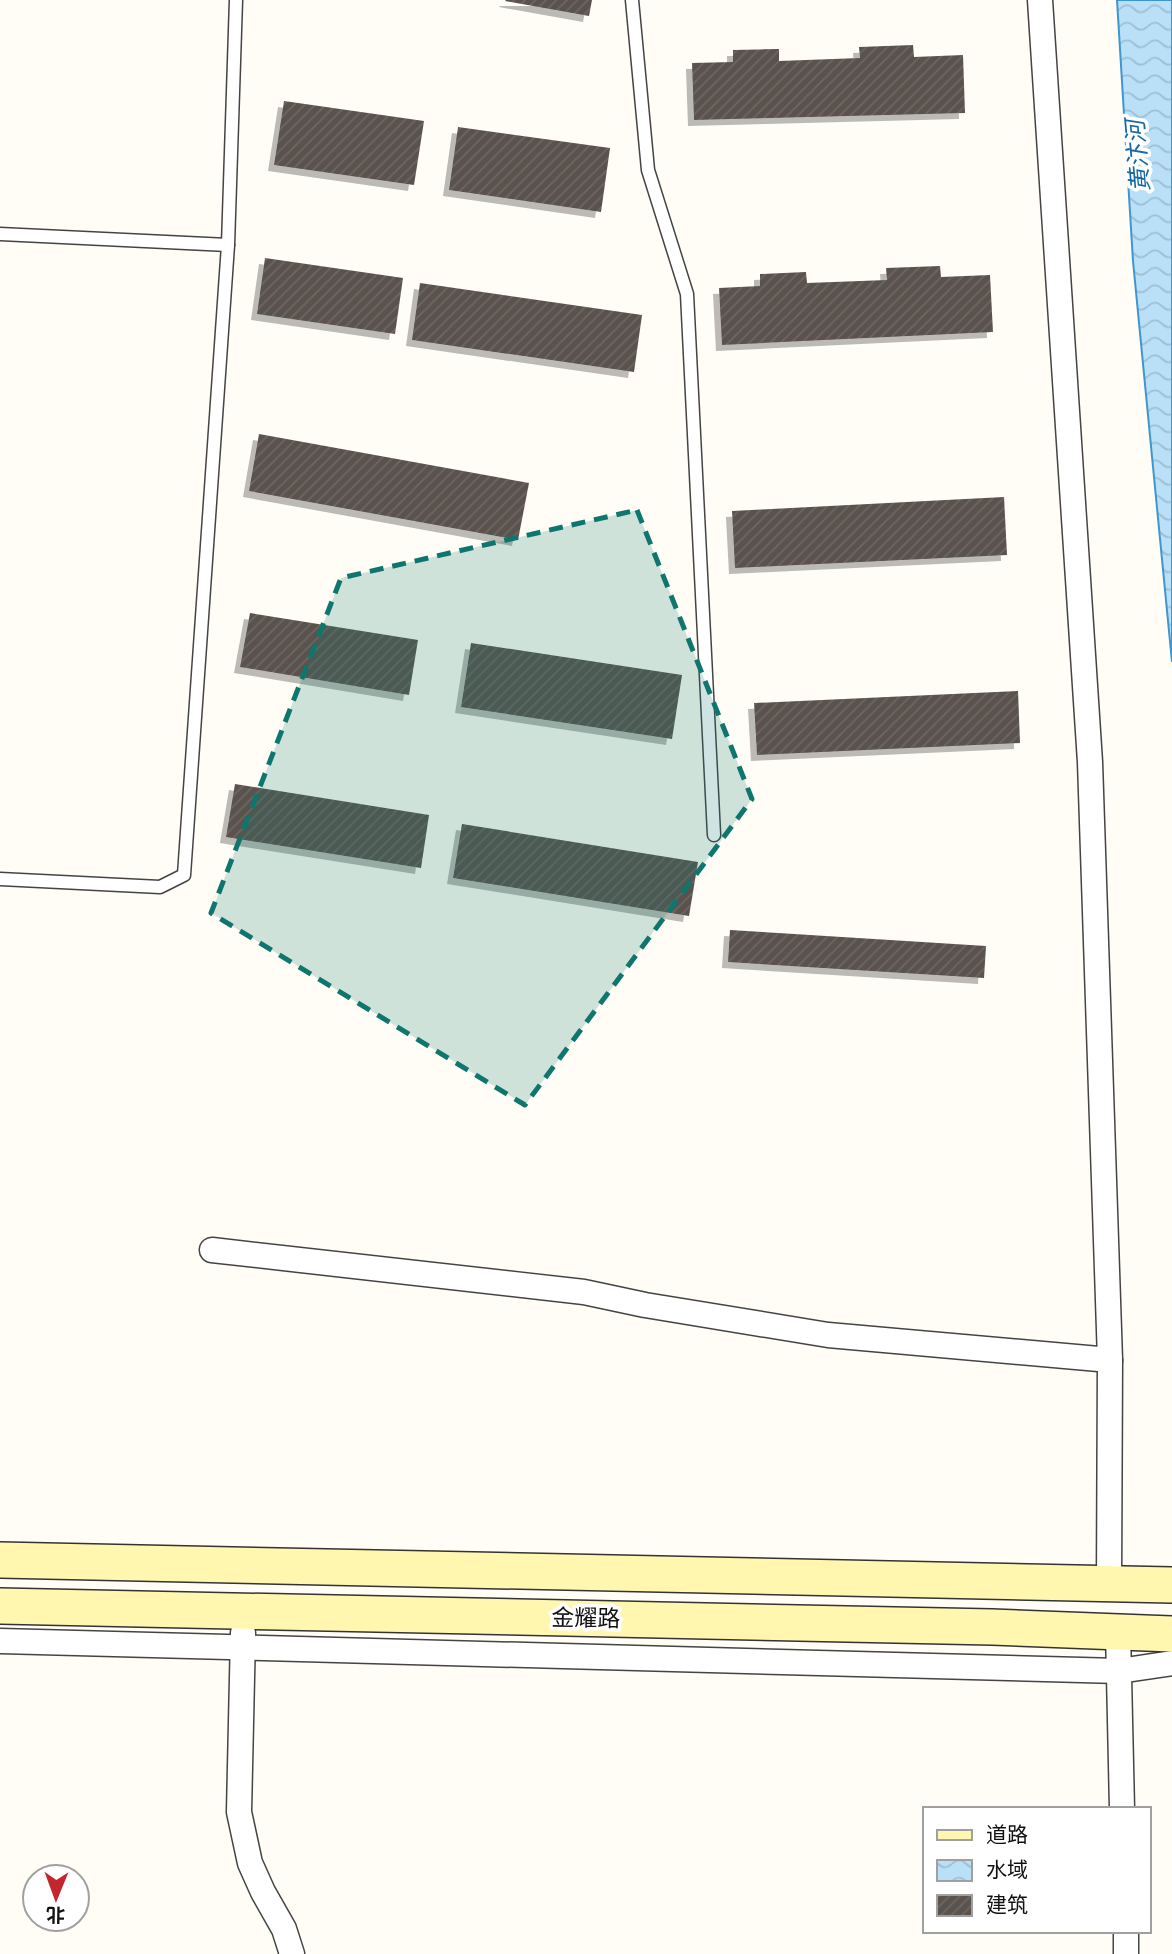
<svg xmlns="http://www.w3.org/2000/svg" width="1172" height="1954" viewBox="0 0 1172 1954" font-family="Bitter,'Noto Sans SC',serif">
	<defs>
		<pattern id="water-waves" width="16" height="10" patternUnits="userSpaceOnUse" patternTransform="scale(1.75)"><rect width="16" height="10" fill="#b9e0f7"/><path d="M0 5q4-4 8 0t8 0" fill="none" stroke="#9ebfd3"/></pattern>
		<pattern id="building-hatch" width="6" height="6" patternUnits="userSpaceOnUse" patternTransform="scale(1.75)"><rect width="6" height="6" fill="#5a524d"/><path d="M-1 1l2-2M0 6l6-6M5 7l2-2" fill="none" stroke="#6d6662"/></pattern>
		<filter id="shadow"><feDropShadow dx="-6" dy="6" stdDeviation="0" flood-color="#0004"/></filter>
	</defs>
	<rect width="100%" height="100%" fill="#fffdf5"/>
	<path fill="url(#water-waves)" stroke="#3f96cf" stroke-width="2" d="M1117,0h55v662l-39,-401z"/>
	<g fill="url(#building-hatch)" filter="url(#shadow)">
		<path d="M506,0h86l-3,16 -84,-15z"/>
		<path d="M913,45l1,12 49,-2 2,58 -271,7 -2,-57 41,-1v-12l46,-1v12l81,-3 -1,-11z"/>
		<path d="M284,101l140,20 -10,64 -140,-20z"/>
		<path d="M458,127l152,21 -9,64 -152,-22z"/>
		<path d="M265,258l138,20 -8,56 -138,-20z"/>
		<path d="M940,266l1,11 49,-2 3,57 -271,13 -3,-57 41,-2v-12l46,-2 1,11 80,-3 -1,-12z"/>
		<path d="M420,283l222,32 -8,57 -222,-32z"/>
		<path d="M259,434l270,49 -11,57 -269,-49z"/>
		<path d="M1004,497l3,58 -272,13 -3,-57z"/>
		<path d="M250,613l168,27 -9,55 -169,-28z"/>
		<path d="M471,643l211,32 -10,64 -211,-32z"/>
		<path d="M1018,691l2,52 -263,12 -3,-52z"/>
		<path d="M235,784l194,31 -8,53 -195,-31z"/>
		<path d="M462,824l236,38 -9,54 -236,-38z"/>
		<path d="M730,930l256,16 -2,32 -256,-16z"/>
	</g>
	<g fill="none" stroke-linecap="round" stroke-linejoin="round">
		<g stroke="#444" stroke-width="15">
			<g id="service">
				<path d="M632,0l16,170 39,124 27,541"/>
				<path d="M0,234l228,11"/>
				<path d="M0,879l160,8 24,-12 44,-630 8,-245"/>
			</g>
		</g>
		<g stroke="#444" stroke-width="27">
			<g id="minor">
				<path d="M1040,0l50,762 20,598 -1,224"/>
				<path d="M212,1250l372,42 61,13 183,30 282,25"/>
				<path d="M1118,1631l4,178"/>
				<path d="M243,1633l-4,179 11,51 13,29 21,37 8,25"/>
				<path d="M0,1641l1119,30 53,-8"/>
				<path d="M1126,1931v23"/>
			</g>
		</g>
		<g stroke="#333" stroke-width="38">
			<g id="secondary">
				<path d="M0,1560l1172,25"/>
				<path d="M0,1606l992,21 180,7"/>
			</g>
		</g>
		<use href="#service" stroke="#fff" stroke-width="12"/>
		<use href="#minor" stroke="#fff" stroke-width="24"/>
		<use href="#secondary" stroke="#fff6b0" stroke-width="35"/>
	</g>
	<path fill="#0f766e" fill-opacity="0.2" stroke="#0f766e" stroke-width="5" stroke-dasharray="14 9" stroke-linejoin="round" d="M637,510l115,289 -227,306 -314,-192 130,-335z"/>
	<g text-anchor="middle" stroke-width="7" stroke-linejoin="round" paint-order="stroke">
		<g font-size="23" fill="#111" stroke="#fff">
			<text transform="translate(586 1618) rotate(1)" y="8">金耀路</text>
		</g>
		<g font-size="24" font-style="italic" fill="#1768a6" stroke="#fff">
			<text transform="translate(1138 156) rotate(-95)" y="8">黄汴河</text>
		</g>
	</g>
	<rect x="923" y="1807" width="228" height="126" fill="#ffffff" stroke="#a0a0a0" stroke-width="2"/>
	<rect x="937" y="1830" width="35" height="10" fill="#fff6b0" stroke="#a0a0a0" stroke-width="2"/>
	<text x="986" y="1842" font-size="21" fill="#111111">道路</text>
	<rect x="937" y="1860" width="35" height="21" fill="url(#water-waves)" stroke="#a0a0a0" stroke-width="2"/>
	<text x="986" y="1877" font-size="21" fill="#111111">水域</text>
	<rect x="937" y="1895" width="35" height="21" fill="url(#building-hatch)" stroke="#a0a0a0" stroke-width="2"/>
	<text x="986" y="1912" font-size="21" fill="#111111">建筑</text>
	<g transform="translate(56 1898) rotate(181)"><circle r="33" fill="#ffffff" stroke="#a0a0a0" stroke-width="2"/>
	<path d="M0-5L12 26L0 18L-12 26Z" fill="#c4262e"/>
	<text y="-10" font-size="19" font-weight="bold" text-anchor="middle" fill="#111111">北</text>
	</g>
</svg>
